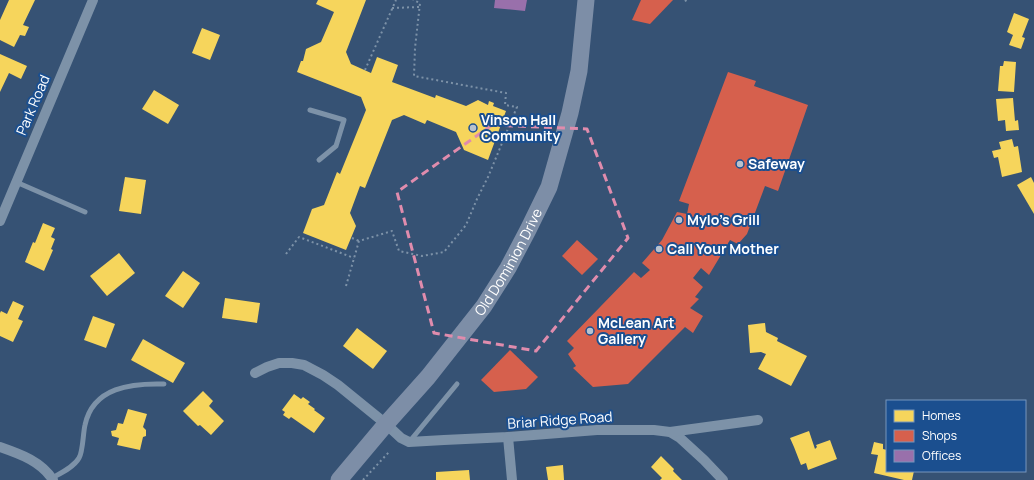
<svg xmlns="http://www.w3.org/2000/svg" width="1034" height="480" viewBox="0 0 1034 480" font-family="Manrope,sans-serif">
	<rect width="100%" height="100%" fill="#365274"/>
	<g fill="#f6d55c">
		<path d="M9,0h26l-12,25 6,2 -4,9 -5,-1 -6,12 -14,-7v-20z"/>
		<path d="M318,0h48l-20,52 5,12 20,9 6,-16 21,8 -6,17 43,16 1,-3 30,11 12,-6 10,5 1,-4 5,2 -1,3 13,5 -18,49 -24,-10 -8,-18 -29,-12 -2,4 -21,-9 -12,5 -27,68 -5,-2 -10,27 6,13 -10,24 -43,-17 9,-24 12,-4 13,-33 3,2 26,-64 -5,-13 -64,-25 4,-11h2l3,-12 15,-7 13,-30 -18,-8z"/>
		<path d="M1014,13l15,6 -7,18 3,1 -4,11 -12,-4 4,-10 -6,-3z"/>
		<path d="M202,28l18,7 -10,25 -18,-7z"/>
		<path d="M0,54l27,12 -6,13 -12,-6 -9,19z"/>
		<path d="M1004,61l12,1 -2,30 -16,-1 2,-25h3z"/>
		<path d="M154,90l25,15 -11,19 -26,-15z"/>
		<path d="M1013,98l2,23 3,-1 1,10 -13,1 -1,-11 -7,1 -2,-22z"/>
		<path d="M1012,139l2,8 4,-1 4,26 -20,5 -4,-20 -4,1 -2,-7 9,-2 -2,-7z"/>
		<path d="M125,177l21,3 -5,34 -22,-3z"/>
		<path d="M1031,177l3,6v31l-17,-29z"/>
		<path d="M43,223l12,5 -4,9 4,2 -4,10 2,1 -9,21 -19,-9 8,-20 2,1z"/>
		<path d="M119,253l16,20 -28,23 -17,-20z"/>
		<path d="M183,271l17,12 -17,25 -18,-12z"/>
		<path d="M225,298l35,5 -3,20 -35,-5z"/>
		<path d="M13,301l11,5 -6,13 5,2 -10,21 -13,-6v-23l1,-2 6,3z"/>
		<path d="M93,316l22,8 -9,24 -22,-8z"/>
		<path d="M765,323l1,9 12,6 -1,3 30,15 -16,30 -33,-17 8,-15 -5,-2 -11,1 -2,-28z"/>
		<path d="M357,328l30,23 -14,18 -30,-23z"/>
		<path d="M143,339l42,24 -12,20 -42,-23z"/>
		<path d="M203,391l10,10 -4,5 15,15 -13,14 -11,-10 -2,1 -15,-15z"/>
		<path d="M294,394l7,5 2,-2 7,5 -2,2 7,5 -1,1 11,8 -11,15 -23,-16 -2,2 -6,-4 2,-3 -3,-2z"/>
		<path d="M128,409l19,5 -4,13 3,3v6l-3,1 -3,13 -23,-5 2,-7 -7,-2 -1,-5 5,-1 2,-7 5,1z"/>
		<path d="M809,431l6,18 2,-2 -1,-2 14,-5 7,19 -29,11 -2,-7 -5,2 -7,-18 -4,-9z"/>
		<path d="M874,442l9,2v5l4,1v21h27l-2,9h-8l-30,-7 4,-18 -7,-1z"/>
		<path d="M661,456l13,13 -1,2 9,9h-22l2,-2 -11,-11z"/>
		<path d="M563,465l1,15h-16l-2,-13z"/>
		<path d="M469,470l1,10h-34v-8z"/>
	</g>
	<g fill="#d6604d">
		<path d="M641,0h32l-23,24 -18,-4z"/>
		<path d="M728,72l28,9 -2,5 54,19 -30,86 -13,-5 -18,48 -9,10 -8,-4 -21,35 -8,-7 -8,10 10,9 -8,10 4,2 -9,9 13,8 -10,17 -8,-6 -57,57 -35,3 -20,-19 3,-2 -8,-12 6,-6 -7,-7 67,-69 7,6 9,-8 -8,-7 20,-23 15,-28 10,2 2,-10 -10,-3z"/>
		<path d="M577,240l21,19 -16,16 -20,-19z"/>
		<path d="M510,350l28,27 -12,12 -32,3 -13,-12z"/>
	</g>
	<path fill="#9970ab" d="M495,0h32l-2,11 -31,-3z"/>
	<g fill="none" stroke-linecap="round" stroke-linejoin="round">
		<g stroke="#7d92a8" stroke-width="2" stroke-dasharray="2 3" stroke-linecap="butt">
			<path d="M685,0l2,2"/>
			<path d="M392,8l27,-1"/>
			<path d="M365,70l31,-70"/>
			<path d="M352,238l7,3"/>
			<path d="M286,254l13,-17 55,21"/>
			<path d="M346,286l13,-45 33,-10 7,20 23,5 22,-4 22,-27 11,-26 11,-22 29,-70 -12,-2 1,-12 -92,-17 1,-28 5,-45 -7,-3"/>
			<path d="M363,480l26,-28"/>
		</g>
		<g stroke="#7d92a8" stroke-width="5">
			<path d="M310,110l34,10 -8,26 -17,14"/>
			<path d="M16,182l69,30"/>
			<path d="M410,441l47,-57"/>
			<path d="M52,478c9,-5 22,-11 27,-20 4,-6 4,-25 6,-33 8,-38 47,-42 79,-41"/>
		</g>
		<g stroke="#7d92a8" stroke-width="10">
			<path d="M0,221l93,-221"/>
			<path d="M255,373l12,-6 12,-4h13l12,2 19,10 15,10 48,39 15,14 8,4 35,-2 64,-3 89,-7h57l16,2 10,6 24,22 19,20"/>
			<path d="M670,432l88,-12"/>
			<path d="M508,437l4,43"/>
			<path d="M0,447c20,7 41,14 53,33"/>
		</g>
		<path stroke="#7d8ea7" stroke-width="17" id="s1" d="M339,480l47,-56 42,-47 56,-71 24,-38 20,-38 21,-43 21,-74 9,-42 7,-71"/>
	</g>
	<path fill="none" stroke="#e08cad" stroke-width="3" stroke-dasharray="8 5" stroke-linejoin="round" d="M492,125l95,4 41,109 -92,113 -102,-18 -37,-141z"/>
	<g fill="#b9c2ce" stroke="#1b4f8f" stroke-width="1.5">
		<circle cx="473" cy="128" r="4"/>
		<circle cx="740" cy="164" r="4"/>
		<circle cx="679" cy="220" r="4"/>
		<circle cx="659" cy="249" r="4"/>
		<circle cx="590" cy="331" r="4"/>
	</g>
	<g text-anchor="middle" stroke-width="4" stroke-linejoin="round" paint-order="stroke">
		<g font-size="14" fill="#fff" stroke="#1b4f8f">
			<text transform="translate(33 105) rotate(-67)" y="5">Park Road</text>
			<text dy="5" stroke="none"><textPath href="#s1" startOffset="277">Old Dominion Drive</textPath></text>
			<text transform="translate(560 420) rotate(-4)" y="5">Briar Ridge Road</text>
		</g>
		<g font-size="14" font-weight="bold" fill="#fff" stroke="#1b4f8f" text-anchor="start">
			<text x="481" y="125">Vinson Hall<tspan x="481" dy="16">Community</tspan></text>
			<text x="748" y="169">Safeway</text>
			<text x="687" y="225">Mylo's Grill</text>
			<text x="667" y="254">Call Your Mother</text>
			<text x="598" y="328">McLean Art<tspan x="598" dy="16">Gallery</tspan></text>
		</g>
	</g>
	<rect x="886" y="400" width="140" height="72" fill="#1b4f8f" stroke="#7695bc"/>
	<rect x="894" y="410" width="20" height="12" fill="#f6d55c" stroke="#7695bc"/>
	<text x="922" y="420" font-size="12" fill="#ffffff">Homes</text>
	<rect x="894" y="430" width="20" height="12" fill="#d6604d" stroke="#7695bc"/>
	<text x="922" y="440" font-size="12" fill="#ffffff">Shops</text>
	<rect x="894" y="450" width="20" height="12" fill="#9970ab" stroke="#7695bc"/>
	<text x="922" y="460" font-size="12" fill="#ffffff">Offices</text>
</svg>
